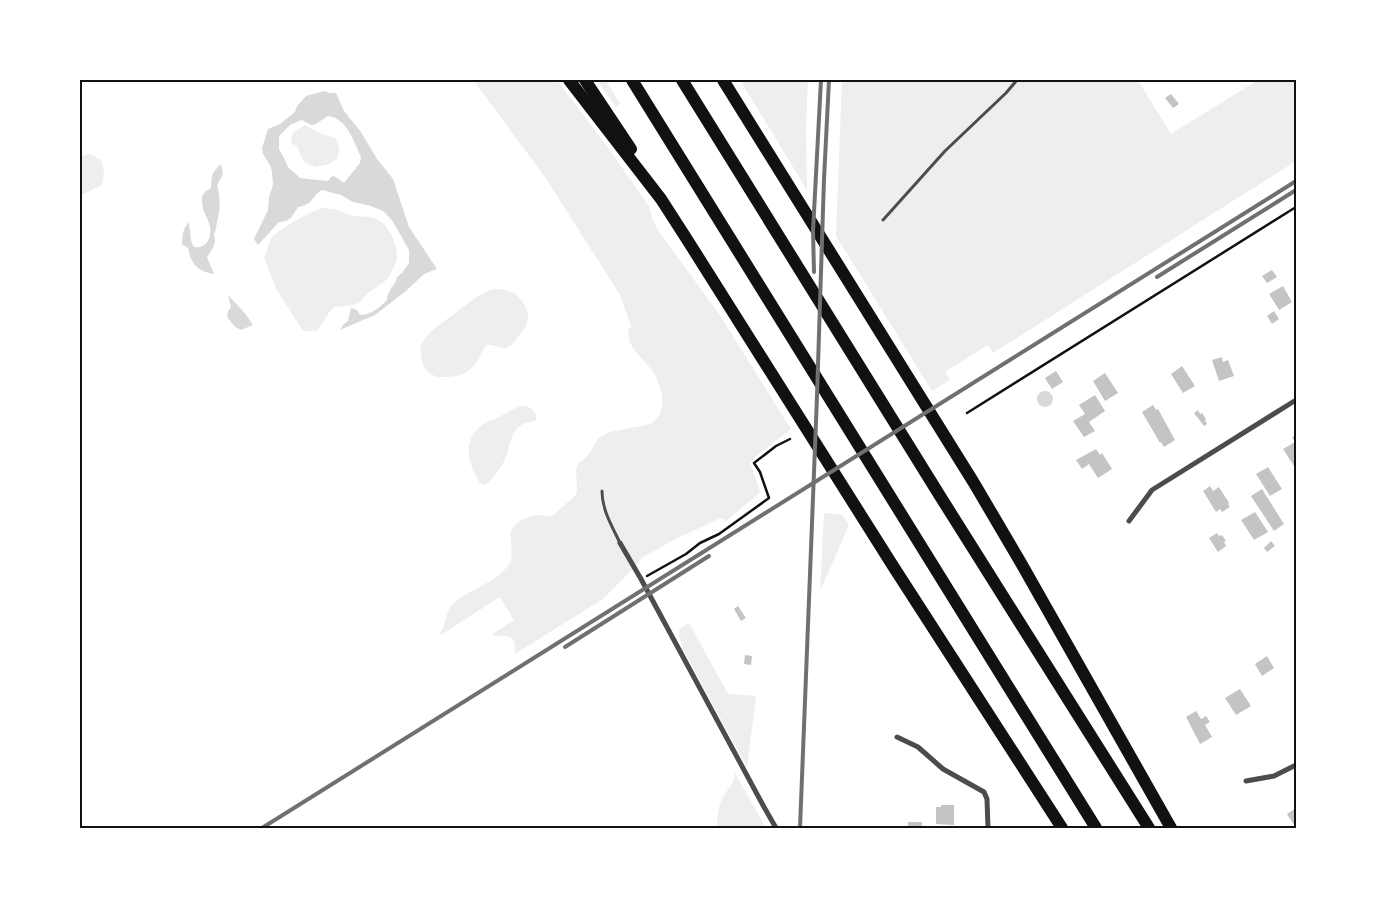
<svg xmlns="http://www.w3.org/2000/svg" width="1376" height="908" viewBox="0 0 1376 908" font-family="'Fira Sans',sans-serif">
	<rect width="100%" height="100%" fill="#fff"/>
	<g fill="#eee">
		<path d="M473,80h84l52,69 40,57 3,12 6,12 63,87 70,112 -36,28 -5,6 10,28 -4,5 -30,25 -6,-3 -46,22 -31,17 -14,16 -26,26 -88,55c2,-23 -8,-16 -24,-19l23,-15 -14,-23 -61,39c2,-5 5,-10 6,-14 2,-8 3,-12 8,-18 14,-14 45,-22 56,-40 8,-12 -5,-31 7,-40 6,-5 16,-9 25,-9 5,1 6,2 11,1l24,-21 1,-6 -1,-19 2,-6 10,-9 10,-16 11,-7 42,-8c19,-13 11,-41 -1,-56 -6,-8 -15,-15 -20,-25 -1,-3 -1,-8 -2,-12l3,-5 -11,-31 -75,-118z"/>
		<path d="M597,80h9l14,24 -4,3z"/>
		<path d="M740,80h68l-2,48 1,62z"/>
		<path d="M842,80h300l-3,2 32,52 87,-54h38v81l-303,192 -5,-8 -43,27 5,8 -18,11 -96,-155z"/>
		<path d="M305,125l17,9 13,4 5,11 -3,9 -7,6 -15,3 -12,-6 -6,-15 -6,-3 2,-10z"/>
		<path d="M90,154l11,6 3,12 -2,13 -22,11v-39z"/>
		<path d="M322,208l12,1 18,7 19,1 9,4 5,4 7,11 4,12 1,12 -8,17 -5,5 -16,11 -8,9 -6,3 -19,2 -5,4 -10,16 -4,4h-13l-26,-41 -13,-32c3,-6 4,-14 7,-19 7,-10 39,-27 51,-31z"/>
		<path d="M493,289c6,0 14,1 19,3 4,2 7,5 9,8 12,14 8,25 -4,38 -3,4 -6,9 -12,10 -7,0 -12,-4 -19,-3 -5,8 -9,20 -17,25 -4,4 -9,5 -14,6 -18,3 -30,1 -34,-19 -1,-6 -1,-11 2,-15 6,-12 21,-20 31,-28 12,-9 24,-20 39,-25z"/>
		<path d="M520,406c9,0 13,2 17,10l-2,5c-4,1 -9,2 -12,3 -13,7 -13,23 -18,35 -4,10 -12,18 -19,26l-6,-2c-13,-21 -19,-44 5,-60 4,-3 10,-3 14,-6 8,-4 13,-7 21,-11z"/>
		<path d="M824,513l18,2 7,10 -29,66z"/>
		<path d="M689,623l39,71 28,2 -9,71 -64,-118 -4,-13 1,-8z"/>
		<path d="M735,773l31,55h-49c0,-9 1,-21 5,-29 4,-9 13,-15 13,-26z"/>
	</g>
	<g fill="#d9d9d9" fill-rule="evenodd">
		<path d="M324,91l6,2h6l8,18 17,21 16,27 16,20 16,48 28,42 -13,5 -18,17 -31,24 -35,15 3,-5 5,-4 3,-13 6,2 3,5c11,0 19,-7 27,-15 0,-10 8,-13 10,-23l5,-4 7,-10v-13l-17,-30 -9,-9 -12,-5 -18,-4 -12,-7 -19,-5c-12,7 -7,14 -24,17l-7,11 -5,3 -7,1 -21,23 -4,-6 14,-29 1,-13 4,-12 -1,-14 -2,-6 -7,-11 -1,-6 6,-19 12,-5 15,-12 2,-6 9,-10zM328,116c19,2 26,26 33,41l-1,6 -16,20 -10,-7 -3,1 -2,3 -2,1 -27,-3 -12,-11 -4,-9 -5,-9v-12l2,-3 9,-9 12,-5 9,5h3z"/>
		<path d="M221,164l2,10 -6,11c5,18 2,29 -2,47 -2,6 -1,1 0,7 0,8 -4,12 -8,18l7,17c-17,-3 -23,-10 -26,-26l-6,-4c1,-10 0,-14 7,-22l2,19 3,6c12,2 18,-9 16,-20 -1,-7 -6,-13 -7,-19 -1,-4 -1,-8 -1,-12l4,-5 5,-3c1,-13 0,-15 10,-24z"/>
		<path d="M228,295c9,10 18,18 25,30l-12,5 -6,-3 -8,-10 1,-6 3,-4z"/>
		<circle cx="1045" cy="399" r="8"/>
	</g>
	<g fill="#c4c4c4">
		<path d="M1171,94l8,10 -6,4 -8,-10z"/>
		<path d="M1272,270l5,7 -10,6 -5,-7z"/>
		<path d="M1283,286l9,16 -13,8 -10,-16z"/>
		<path d="M1274,311l5,8 -7,5 -5,-8z"/>
		<path d="M1222,357l1,5 5,-2 6,16 -15,5 -7,-21z"/>
		<path d="M1182,366l13,20 -12,7 -12,-19z"/>
		<path d="M1056,371l7,11 -11,7 -7,-11z"/>
		<path d="M1105,373l13,20 -13,8 -12,-20z"/>
		<path d="M1095,395l10,16 -16,11 6,9 -11,6 -11,-16 12,-7 -6,-9z"/>
		<path d="M1153,405l3,5 2,-1 17,31 -11,7 -3,-5 -1,1 -18,-31z"/>
		<path d="M1198,410l2,4 2,-1 4,6 -1,1 2,4 -3,2 -10,-13z"/>
		<path d="M1296,435v29l-2,2 -11,-17 12,-7 -3,-5z"/>
		<path d="M1096,449l4,6 2,-2 10,16 -14,9 -9,-14 -7,5 -6,-9z"/>
		<path d="M1268,467l14,22 -12,7 -14,-22z"/>
		<path d="M1210,486l3,5 6,-4 10,16 -1,1 2,3 -8,5 -2,-3 -4,3 -13,-21z"/>
		<path d="M1262,489l22,35 -10,7 -23,-35z"/>
		<path d="M1255,512l13,20 -14,8 -13,-20z"/>
		<path d="M1217,533l2,3 3,-1 4,6 -2,1 2,4 -8,6 -9,-14z"/>
		<path d="M1271,541l4,5 -8,6 -3,-4z"/>
		<path d="M738,606l8,12 -5,3 -7,-12z"/>
		<path d="M745,655l7,1 -1,9 -7,-1z"/>
		<path d="M1267,656l7,12 -12,8 -7,-12z"/>
		<path d="M1240,689l11,17 -15,9 -11,-17z"/>
		<path d="M1196,711l5,8 5,-3 4,6 -5,3 7,12 -12,7 -14,-27z"/>
		<path d="M941,805h13v20l-18,-1v-17h5z"/>
		<path d="M1296,808v20l-9,-14z"/>
		<rect x="908" y="822" width="14" height="6"/>
	</g>
	<g fill="none" stroke-linecap="round" stroke-linejoin="round">
		<g stroke="#111" stroke-width="2.5">
			<path d="M967,413l329,-206"/>
			<path d="M647,576l39,-22 14,-11 19,-9 50,-36 -9,-26 -6,-9 22,-17 14,-7"/>
		</g>
		<g stroke="#4c4c4c" stroke-width="3">
			<path d="M883,220l62,-69 61,-58 11,-13"/>
			<path d="M602,491c0,19 10,35 18,52"/>
		</g>
		<g stroke="#4c4c4c" stroke-width="5">
			<path d="M1129,521l23,-31 144,-90"/>
			<path d="M620,543l21,36 123,228 12,21"/>
			<path d="M897,737l21,10 25,22 41,23 3,7 1,29"/>
			<path d="M1246,781l28,-5 22,-11"/>
		</g>
		<g stroke="#111" stroke-width="12">
			<path d="M569,80l92,119 27,42 205,325 169,262"/>
			<path d="M585,80l46,69"/>
			<path d="M632,80l464,748"/>
			<path d="M682,80l258,416 209,332"/>
			<path d="M723,80l251,403 47,80 150,265"/>
		</g>
		<g stroke="#707070" stroke-width="4">
			<path d="M814,272l-1,-41 8,-151"/>
			<path d="M1157,277l139,-87"/>
			<path d="M565,647l144,-91"/>
			<path d="M262,828l1034,-647"/>
			<path d="M800,828l17,-432 7,-217 5,-99"/>
		</g>
	</g>
	<rect width="1376" height="908" fill="none" stroke="#ffffff" stroke-width="162"/>
	<rect x="81" y="81" width="1214" height="746" fill="none" stroke="#111" stroke-width="2"/>
</svg>
